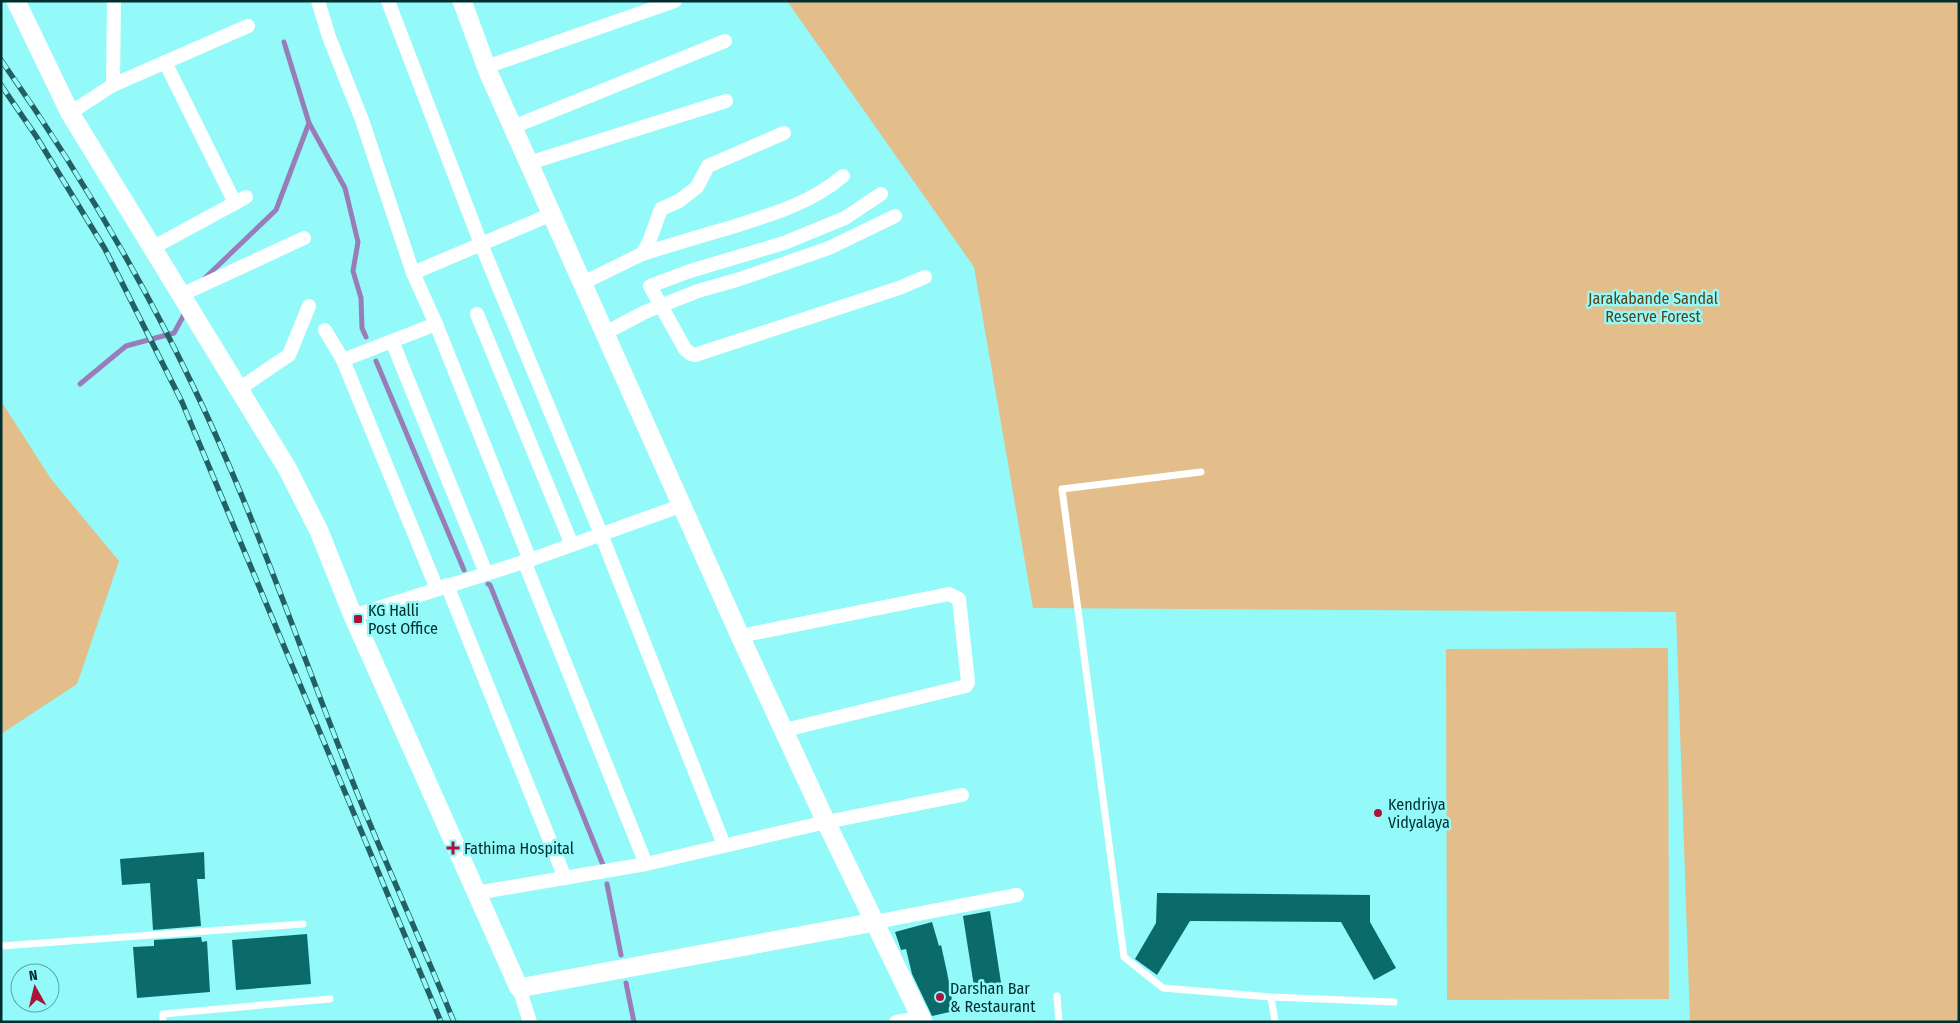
<svg xmlns="http://www.w3.org/2000/svg" width="1960" height="1023" viewBox="0 0 1960 1023" font-family="'Fira Sans Condensed',sans-serif">
	<rect width="100%" height="100%" fill="#93f9f9"/>
	<g fill="#e3bd8a">
		<path d="M787,1h1172v1021h-269l-14,-410 -643,-4 -59,-341z"/>
		<path d="M1,401l50,78 68,82 -42,123 -76,50z"/>
		<path d="M1668,648l1,351 -222,1 -1,-351z"/>
	</g>
	<g fill="none" stroke-linecap="round" stroke-linejoin="round">
		<g stroke="#997db9" stroke-width="5">
			<path d="M284,42l25,81 36,65 13,54 -5,29 8,27 1,30 4,9"/>
			<path d="M205,278l71,-68 33,-87"/>
			<path d="M376,361l88,209"/>
			<path d="M80,384l46,-38 48,-13 12,-22"/>
			<path d="M488,584l2,1 113,280"/>
			<path d="M607,884l14,71"/>
			<path d="M626,983l8,39"/>
		</g>
	</g>
	<g fill="#0b6b6b">
		<path d="M204,852l1,27h-8l4,47 -48,4 -3,-47 -28,2 -2,-26z"/>
		<path d="M1157,893l213,2v27l26,46 -22,12 -33,-58 -151,-1 -33,54 -22,-16 21,-36z"/>
		<path d="M990,911l12,78 -27,4 -12,-77z"/>
		<path d="M932,922l7,24 2,-1 6,27 7,39 -22,5 -20,-42 -6,-25 -5,1 -6,-18z"/>
		<path d="M307,934l4,50 -75,6 -4,-50z"/>
		<path d="M201,937l1,5 5,-1 3,51 -73,6 -4,-51 21,-1v-6z"/>
	</g>
	<g fill="none" stroke-linecap="round" stroke-linejoin="round">
		<g stroke="#fff" stroke-width="7">
			<path d="M1201,472l-139,17 62,468 39,31 108,9 123,5"/>
			<path d="M1,946l302,-22"/>
			<path d="M1057,996l2,26"/>
			<path d="M1271,997l4,25"/>
			<path d="M163,1022v-8l167,-15"/>
		</g>
		<g stroke="#fff" stroke-width="14">
			<path d="M318,1l11,36 33,83 51,153 23,51 -93,36"/>
			<path d="M388,1l93,243 120,290 123,311"/>
			<path d="M165,62l70,141"/>
			<path d="M486,67l189,-66"/>
			<path d="M113,85l135,-59"/>
			<path d="M70,113l43,-28 1,-84"/>
			<path d="M513,127l212,-86"/>
			<path d="M529,163l197,-62"/>
			<path d="M881,194l-36,24 -61,25 -94,28 -40,15 35,63 6,5 4,1 204,-67 26,-11"/>
			<path d="M152,248l94,-51"/>
			<path d="M642,254c29,-9 58,-18 87,-26 41,-13 81,-24 114,-52"/>
			<path d="M413,273l139,-59"/>
			<path d="M583,283l59,-29 7,-12 12,-33 18,-8 18,-14 11,-21 76,-33"/>
			<path d="M181,295l123,-57"/>
			<path d="M477,314l95,231"/>
			<path d="M436,324l94,236"/>
			<path d="M325,330l18,30 94,229"/>
			<path d="M605,333l40,-21 53,-21 42,-12 89,-31 66,-32"/>
			<path d="M392,341l94,232"/>
			<path d="M239,389l50,-34 20,-49"/>
			<path d="M524,561l122,303"/>
			<path d="M447,585l118,293"/>
			<path d="M353,616l177,-56 153,-55"/>
			<path d="M740,636l209,-42 10,5 9,83 -2,4 -181,44"/>
			<path d="M476,893l170,-29 180,-42 136,-27"/>
			<path d="M875,922l142,-27"/>
			<path d="M519,988l11,34"/>
			<path d="M896,1022l25,-4"/>
		</g>
		<g stroke="#fff" stroke-width="19">
			<path d="M16,1l54,112 217,355 32,63 34,85 166,372 356,-66"/>
			<path d="M462,1l27,73 251,562 86,186 97,200"/>
		</g>
		<g stroke="#246061" stroke-width="5.5">
			<g id="rail">
				<path d="M1,60c73,104 138,213 193,328 63,131 109,271 164,407 31,76 65,151 96,227"/>
				<path d="M1,85l35,51 69,113 77,153 259,620"/>
			</g>
		</g>
		<use href="#rail" stroke="#93f9f9" stroke-width="4" stroke-dasharray="11" stroke-linecap="butt"/>
	</g>
	<g fill="#aa143a" stroke="#93f9f9" stroke-width="2">
		<rect x="353" y="614" width="10" height="10" rx="2.5"/>
		<circle cx="1378" cy="813" r="5"/>
		<path d="M450.5 840.5h5v5h5v5h-5v5h-5v-5h-5v-5h5z"/>
		<circle cx="940" cy="997" r="5"/>
	</g>
	<g text-anchor="middle" stroke-width="5" stroke-linejoin="round" paint-order="stroke">
		<g font-size="16" fill="#5b411b" stroke="#93f9f9">
			<text x="1653" y="304">Jarakabande Sandal<tspan x="1653" dy="18">Reserve Forest</tspan></text>
		</g>
		<g font-size="16" fill="#002f30" stroke="#93f9f9" text-anchor="start">
			<text x="368" y="616">KG Halli<tspan x="368" dy="18">Post Office</tspan></text>
			<text x="1388" y="810">Kendriya<tspan x="1388" dy="18">Vidyalaya</tspan></text>
			<text x="464" y="854">Fathima Hospital</text>
			<text x="950" y="994">Darshan Bar<tspan x="950" dy="18">&amp; Restaurant</tspan></text>
		</g>
	</g>
	<rect width="1960" height="1023" fill="none" stroke="#002f30" stroke-width="5"/>
	<g transform="translate(35 988) rotate(352)"><circle r="24" fill="#93f9f9" stroke="#58a8a9"/>
	<path d="M0-4L9 19L0 12L-9 19Z" fill="#aa143a"/>
	<text y="-8" font-size="14" font-weight="bold" text-anchor="middle" fill="#002f30">N</text>
	</g>
</svg>
